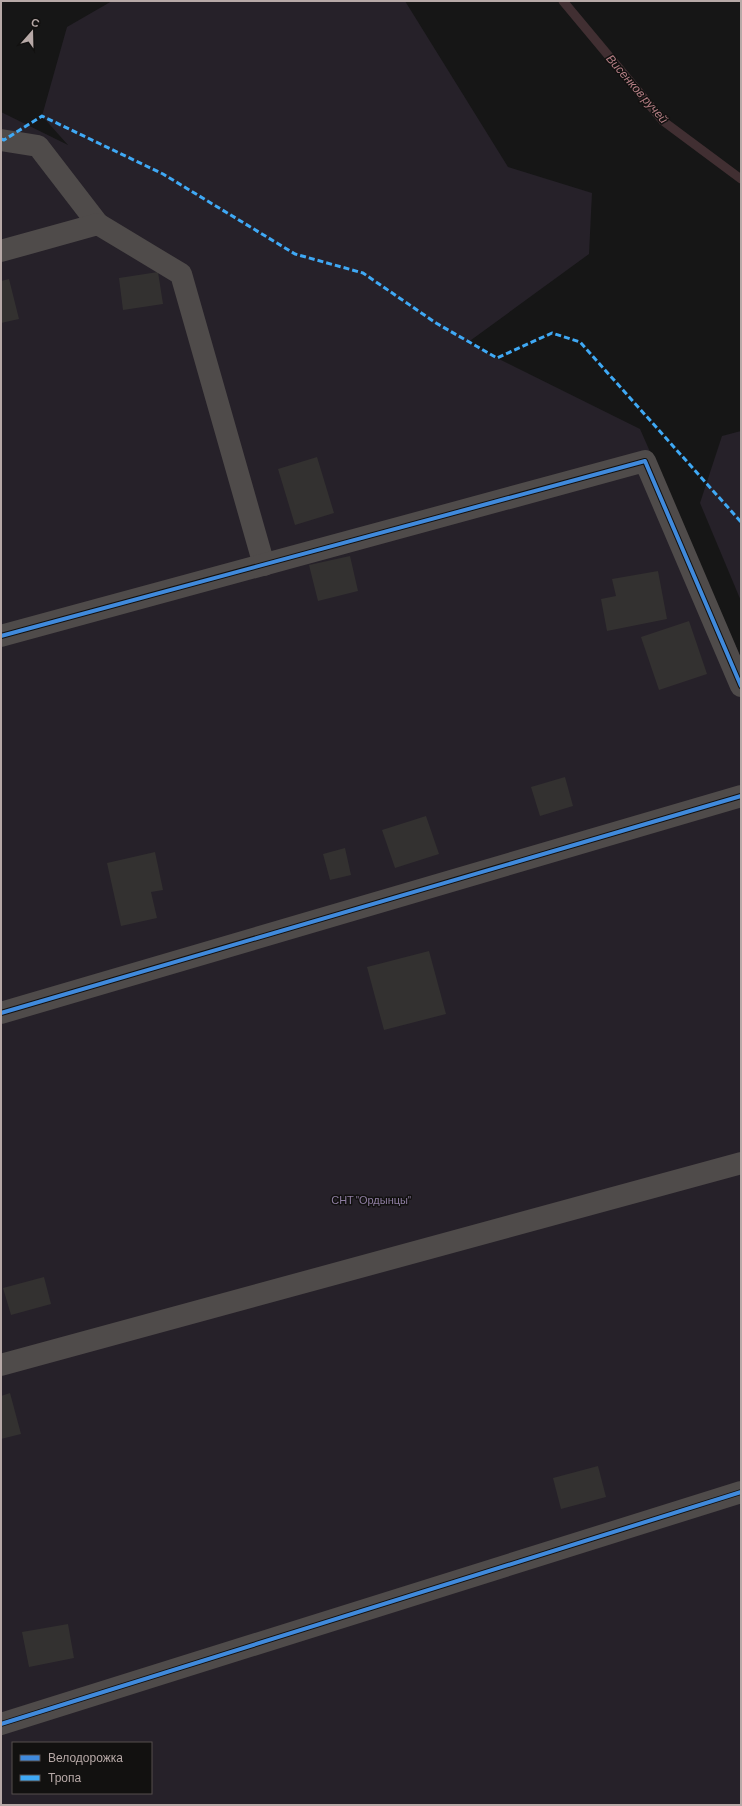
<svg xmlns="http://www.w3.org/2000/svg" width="742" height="1806" viewBox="0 0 742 1806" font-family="Barlow,sans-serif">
	<rect width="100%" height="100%" fill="#161616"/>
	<g fill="#262129" fill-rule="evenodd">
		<path d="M112,1h293l103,166 84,26 -3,61 -122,89 173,86 101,229v1147h-740v-1693l67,33 -26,-29 25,-89zM13,1743h138v50h-138z"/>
		<path d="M741,431v170l-41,-98 22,-67z"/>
	</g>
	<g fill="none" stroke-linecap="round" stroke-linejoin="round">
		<path stroke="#412f32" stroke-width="9" d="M563,1l100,120 78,58"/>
	</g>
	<g fill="#333130">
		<path d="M158,272l5,32 -40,6 -4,-32z"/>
		<path d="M9,279l10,40 -18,4v-42z"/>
		<path d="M317,457l17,56 -39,12 -17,-56z"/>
		<path d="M350,556l8,35 -40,10 -9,-36z"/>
		<path d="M658,571l9,48 -60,12 -6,-32 15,-3 -4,-17z"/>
		<path d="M689,621l18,53 -48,16 -18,-53z"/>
		<path d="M565,777l8,29 -33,10 -9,-29z"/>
		<path d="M426,816l13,38 -44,14 -13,-38z"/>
		<path d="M345,848l6,27 -21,5 -7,-26z"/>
		<path d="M155,852l8,38 -12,2 6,26 -36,8 -14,-63z"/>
		<path d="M429,951l17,63 -62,16 -17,-63z"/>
		<path d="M44,1277l7,27 -40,11 -8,-27z"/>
		<path d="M10,1393l11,41 -20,5v-43z"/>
		<path d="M598,1466l8,31 -45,12 -8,-31z"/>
		<path d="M68,1624l6,34 -45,9 -7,-35z"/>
	</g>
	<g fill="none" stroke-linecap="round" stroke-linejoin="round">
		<g stroke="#4f4b4a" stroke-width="22">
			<path d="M1,140l37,6 60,78"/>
			<path d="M1,251l97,-27 83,50 83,291"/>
			<path d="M1,636l644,-175 96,225"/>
			<path d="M1,1013l740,-217"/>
			<path d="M1,1365l740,-202"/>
			<path d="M1,1724l740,-232"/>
		</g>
		<path stroke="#3fa9f5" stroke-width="3" stroke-dasharray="6 3" stroke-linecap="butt" d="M1,139l3,1 38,-24 121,58 132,80 68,19 73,50 61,35 55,-25 28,9 161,180"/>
		<g stroke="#121110" stroke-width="6">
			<g id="cycleway">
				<path d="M1,636l644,-175 96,225"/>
				<path d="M1,1013l740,-217"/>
				<path d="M1,1724l740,-232"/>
			</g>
		</g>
		<use href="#cycleway" stroke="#408adc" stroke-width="4"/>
	</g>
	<g text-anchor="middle" stroke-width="3" stroke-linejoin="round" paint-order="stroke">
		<g font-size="11" fill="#8f7ea2" stroke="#121110">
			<text x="371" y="1204">СНТ "Ордынцы"</text>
		</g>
		<g font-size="12" font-style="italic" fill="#b37e84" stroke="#121110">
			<text transform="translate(637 89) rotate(49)" y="4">Висенков ручей</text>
		</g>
	</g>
	<rect width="742" height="1806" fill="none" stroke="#b7a9a7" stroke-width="4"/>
	<rect x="12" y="1742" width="140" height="52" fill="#121110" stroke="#544e4c"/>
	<rect x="20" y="1755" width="20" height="6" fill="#408adc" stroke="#544e4c"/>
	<text x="48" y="1762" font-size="12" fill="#b7a9a7">Велодорожка</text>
	<rect x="20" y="1775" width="20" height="6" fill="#3fa9f5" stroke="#544e4c"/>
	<text x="48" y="1782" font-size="12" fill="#b7a9a7">Тропа</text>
	<g transform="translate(32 32) rotate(20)" stroke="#121110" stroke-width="3" paint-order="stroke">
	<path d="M0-3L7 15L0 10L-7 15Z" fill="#b7a9a7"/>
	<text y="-6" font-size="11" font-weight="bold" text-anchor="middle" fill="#b7a9a7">С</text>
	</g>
</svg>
